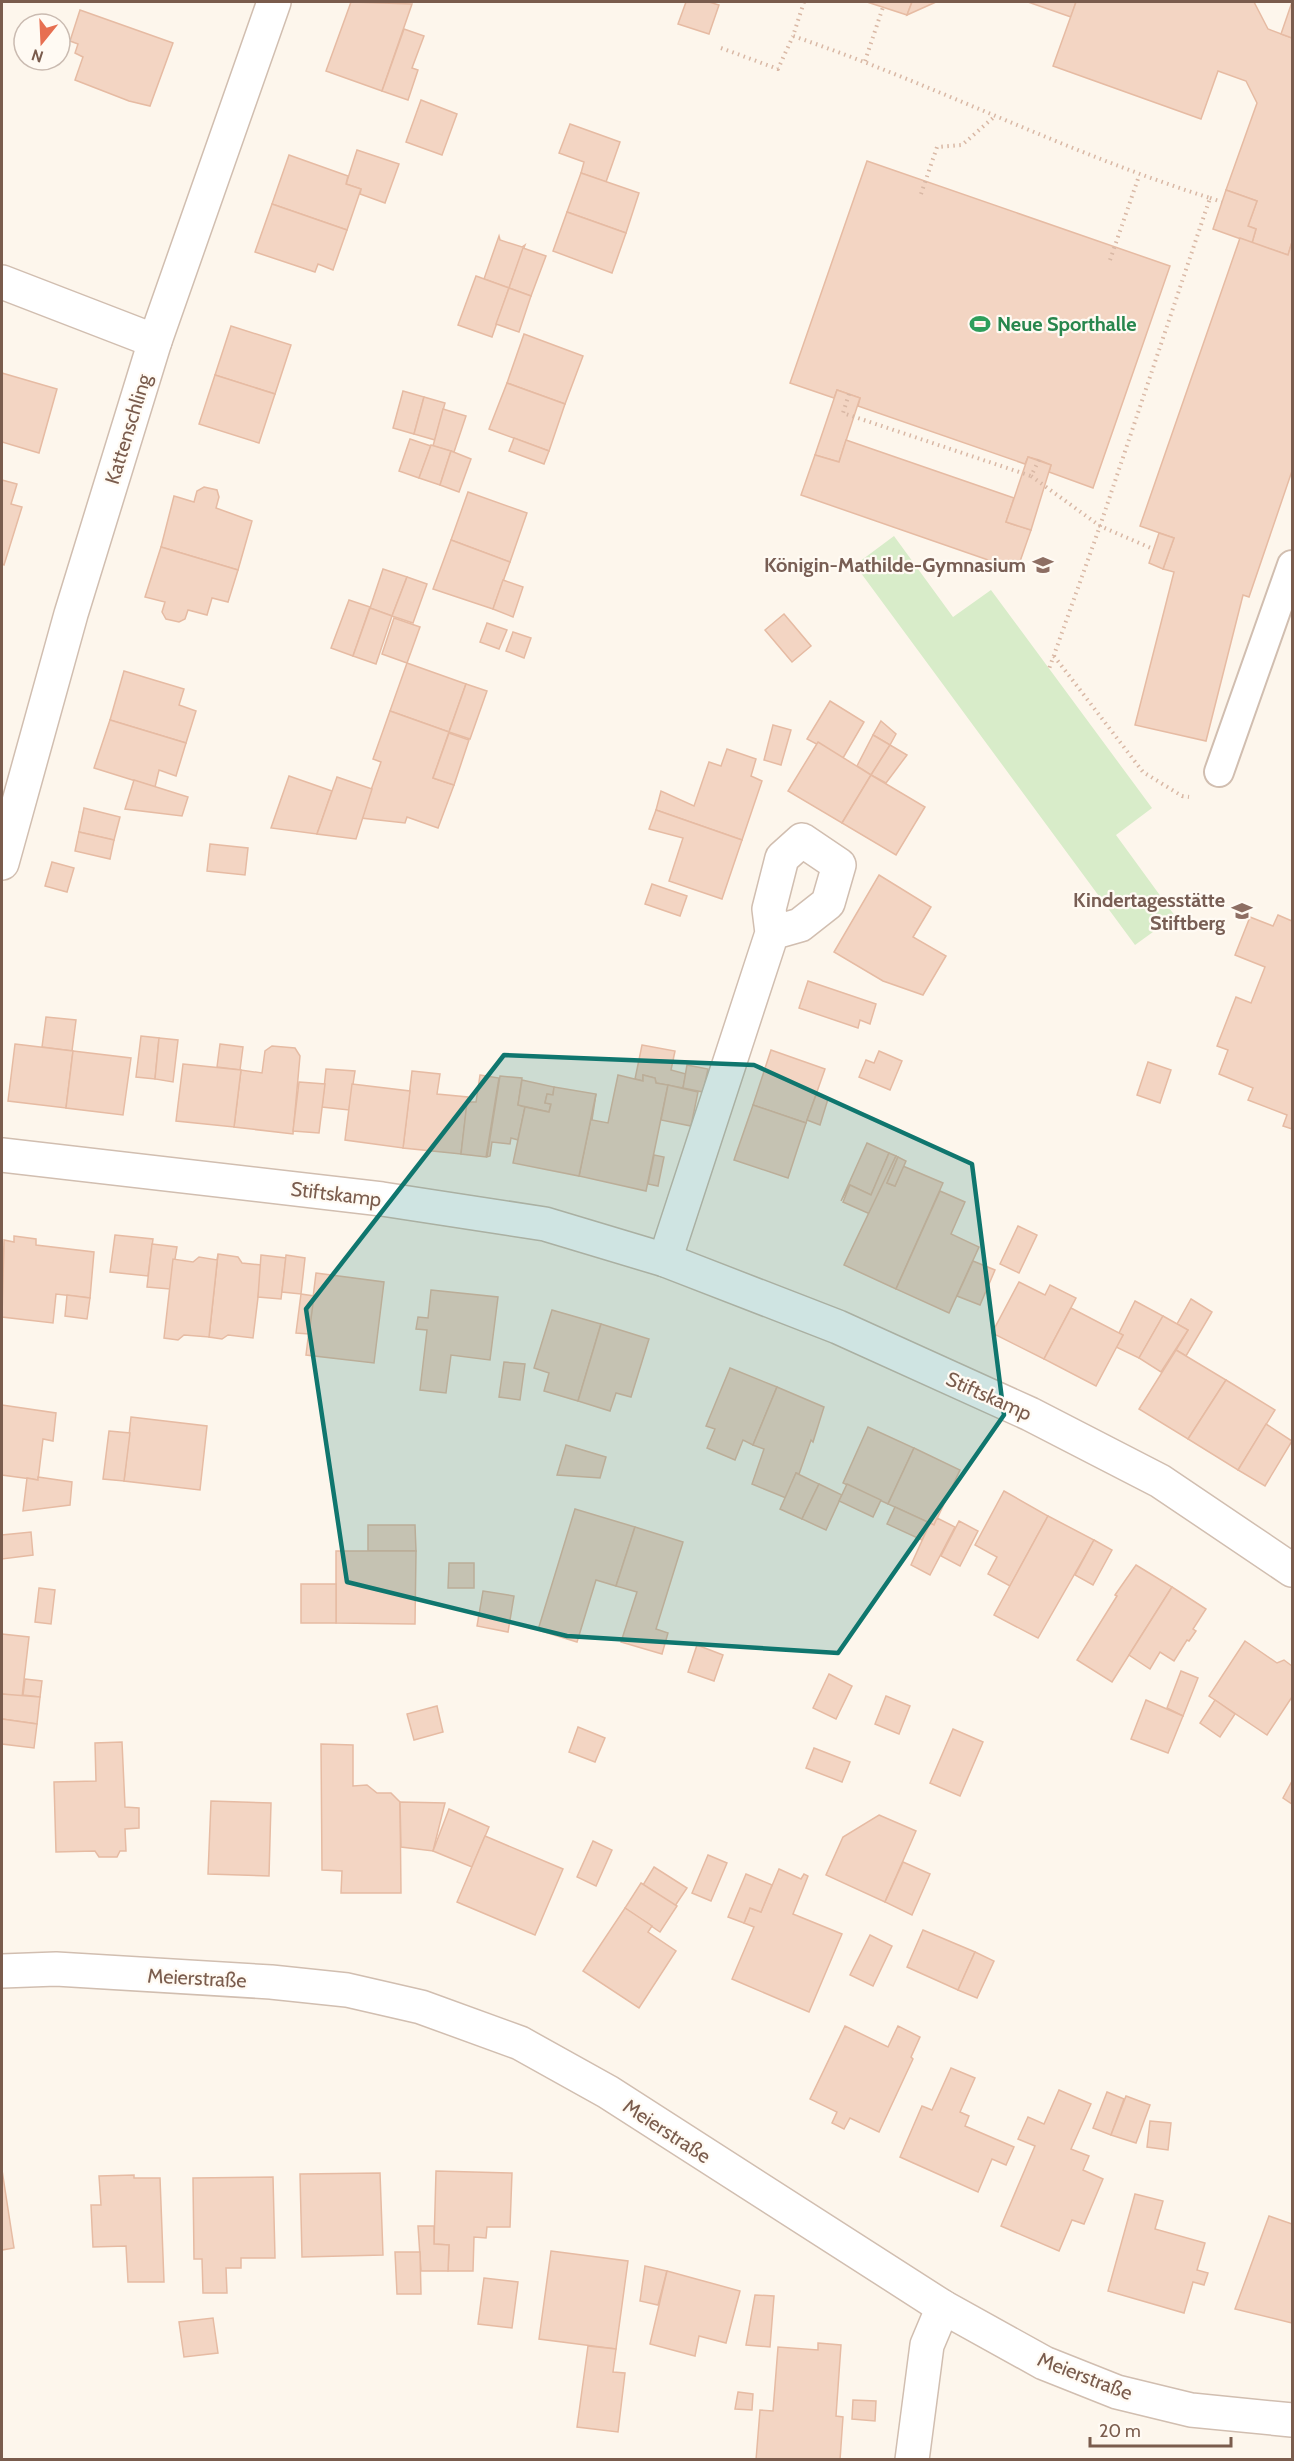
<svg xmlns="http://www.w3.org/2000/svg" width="1294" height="2461" viewBox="0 0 1294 2461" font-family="Cabin,sans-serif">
	<rect width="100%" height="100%" fill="#fdf6ec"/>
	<path fill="#d8ecc9" d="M894,536l59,81 38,-27 161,218 -36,27 59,81 -40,29 -280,-380z"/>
	<g fill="#f3d5c3" stroke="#e6bba3" stroke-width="1.5">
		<path d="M351,2l61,2 -30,87 -56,-20z"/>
		<path d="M686,2h23l10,3 -10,29 -31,-10z"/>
		<path d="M867,2h45l-5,13z"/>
		<path d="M912,2h24l-29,13z"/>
		<path d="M1028,2h48l-5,15z"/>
		<path d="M1076,2h178l14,27 24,9v204l-4,13 -36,-12 4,-14 -8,-3 9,-25 -31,-11 31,-87 -11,-22 -28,-10 -17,48 -148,-53z"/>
		<path d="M1292,2v36l-11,-4z"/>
		<path d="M80,10l93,33 -23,63 -21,-5 -54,-21 8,-23 -8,-4 3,-9 -8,-3z"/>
		<path d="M404,29l20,7 -12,32 6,2 -10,30 -26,-9z"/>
		<path d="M421,100l36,14 -15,41 -36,-13z"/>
		<path d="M570,124l50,18 -14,40 -25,-9 3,-11 -25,-9z"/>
		<path d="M357,150l42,14 -14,39 -25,-9 1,-5 -15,-5z"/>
		<path d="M289,155l59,21 -2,8 15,5 -14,41 -75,-26z"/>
		<path d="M867,161l303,105 -77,222 -44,-16 2,-7 -12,-5 -11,-3 -3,7 -167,-58 2,-8 -23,-8 -3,8 -44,-15z"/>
		<path d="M581,173l58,20 -13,40 -59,-21z"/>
		<path d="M1226,190l31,11 -9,25 8,3 -4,14 -39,-14z"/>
		<path d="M272,204l75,26 -14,40 -15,-6 -3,8 -60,-20z"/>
		<path d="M567,212l59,21 -14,40 -59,-22z"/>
		<path d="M499,236l1,4 22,7 3,-2 -16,43 -25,-9z"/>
		<path d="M1240,238l48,17 4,-13v229l-43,126 -6,-2 -37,146 -71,-16 39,-153 -11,-3 11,-31 -34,-12z"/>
		<path d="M523,248l23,8 -15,40 -22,-8z"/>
		<path d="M476,276l33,12 -17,49 -34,-12z"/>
		<path d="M509,288l22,8 -12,36 -23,-8z"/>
		<path d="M231,326l60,19 -16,49 -60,-19z"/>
		<path d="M524,334l59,22 -18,48 -58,-21z"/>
		<path d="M2,373l55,16 -18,64 -37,-11z"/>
		<path d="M215,375l60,19 -16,49 -60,-19z"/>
		<path d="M507,383l58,21 -16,47 -60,-22z"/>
		<path d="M837,390l23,8 -21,64 -24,-7z"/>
		<path d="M403,391l21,6 -10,37 -21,-6z"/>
		<path d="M424,397l21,6 -10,37 -21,-6z"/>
		<path d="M443,409l23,7 -12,36 -21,-6z"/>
		<path d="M514,438l35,13 -5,13 -35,-13z"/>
		<path d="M410,439l21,7 -12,32 -20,-7z"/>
		<path d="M846,440l168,58 -8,24 25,8 -14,40 -216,-75 14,-40 24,7z"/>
		<path d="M431,445l20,6 -11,34 -21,-7z"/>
		<path d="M451,451l20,8 -12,33 -19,-7z"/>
		<path d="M1028,457l23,8 -20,65 -25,-8z"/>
		<path d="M2,480l15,4 -6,20 11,3 -18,58 -2,-1z"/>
		<path d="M204,487l13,3 2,7 -3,11 36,13 -14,49 -77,-23 13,-51 20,6 3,-11z"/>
		<path d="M468,492l59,21 -17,49 -59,-22z"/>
		<path d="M1159,533l15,5 -11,31 -14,-6z"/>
		<path d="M451,540l59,22 -17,47 -60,-20z"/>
		<path d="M161,547l77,23 -10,32 -16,-4 -5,17 -19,-5 -3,9 -6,3 -13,-3 -4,-7 3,-10 -20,-5z"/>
		<path d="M383,569l24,8 -15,39 -22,-8z"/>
		<path d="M407,577l20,7 -14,39 -21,-7z"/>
		<path d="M503,580l20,7 -10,30 -20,-8z"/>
		<path d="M349,600l21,7 -17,49 -22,-8z"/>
		<path d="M370,608l22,8 -16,48 -23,-8z"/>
		<path d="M784,614l27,32 -19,16 -27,-32z"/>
		<path d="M394,618l26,9 -13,36 -25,-9z"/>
		<path d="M487,623l20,7 -8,19 -19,-7z"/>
		<path d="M513,632l18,6 -7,20 -18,-7z"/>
		<path d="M407,663l59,21 -17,48 -59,-21z"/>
		<path d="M124,671l60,18 -5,16 17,6 -10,32 -76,-23z"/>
		<path d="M466,684l21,7 -17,48 -21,-7z"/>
		<path d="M830,701l34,21 -21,36 -36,-19z"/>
		<path d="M390,711l59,21 -16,46 21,7 -16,43 -31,-11 -2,6 -44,-5 20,-56 -8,-3z"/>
		<path d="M110,720l76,23 -10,33 -17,-6 -4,17 -61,-19z"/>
		<path d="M881,721l15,13 -6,11 -17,-10z"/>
		<path d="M773,725l18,5 -10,35 -17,-5z"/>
		<path d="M449,733l20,7 -15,45 -21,-7z"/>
		<path d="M873,735l17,10 -19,30 -14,-9z"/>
		<path d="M818,742l53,33 -29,48 -54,-32z"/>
		<path d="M890,745l17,10 -21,28 -15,-8z"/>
		<path d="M727,749l29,10 -5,17 11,5 -20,59 -86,-30 5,-19 33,15 15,-44 12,4z"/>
		<path d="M871,775l54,32 -29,48 -54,-32z"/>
		<path d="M289,776l43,15 -15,43 -46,-6z"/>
		<path d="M337,777l35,12 -16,50 -39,-5z"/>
		<path d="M134,780l54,17 -6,19 -57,-7z"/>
		<path d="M84,808l36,9 -6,23 -35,-8z"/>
		<path d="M656,810l86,30 -20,59 -53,-18 14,-43 -34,-9z"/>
		<path d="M79,832l35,8 -4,19 -35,-8z"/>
		<path d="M210,844l38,4 -3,27 -38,-4z"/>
		<path d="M52,862l22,6 -7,24 -22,-6z"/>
		<path d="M879,875l52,32 -18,30 33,19 -23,39 -40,-14 -49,-29z"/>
		<path d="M652,884l35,12 -7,20 -35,-12z"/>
		<path d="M1278,915l14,6v208l-9,-3 4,-11 -39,-15 5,-12 -34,-14 9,-24 -11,-4 19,-49 15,6 14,-36 -30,-12 15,-38 23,9z"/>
		<path d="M808,981l68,23 -6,20 -10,-4 -2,8 -59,-20z"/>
		<path d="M46,1017l30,3 -4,31 -30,-4z"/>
		<path d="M141,1036l18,2 -4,41 -19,-2z"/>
		<path d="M159,1038l19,2 -5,42 -18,-3z"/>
		<path d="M15,1044l58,7 -7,57 -58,-7z"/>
		<path d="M220,1044l23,3 -3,23 -23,-3z"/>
		<path d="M642,1045l33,6 -4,19 15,4 -3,14 -27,-5 -1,-5 -12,-3v6l-8,-2z"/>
		<path d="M272,1046l23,2 5,8 -7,78 -59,-7 7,-57 21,3 3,-22z"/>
		<path d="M771,1050l54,19 -19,54 -53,-18z"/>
		<path d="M73,1051l58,7 -8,57 -57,-7z"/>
		<path d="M879,1051l23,10 -12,29 -31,-13 7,-17 8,3z"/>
		<path d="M1148,1062l23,8 -11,33 -23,-8z"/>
		<path d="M183,1064l58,6 -7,57 -58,-6z"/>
		<path d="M687,1065l21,4 -5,23 -20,-4z"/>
		<path d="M326,1069l29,2 -6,39 -27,-3z"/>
		<path d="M412,1071l28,3 -3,20 31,3 -7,57 -58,-6z"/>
		<path d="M480,1075l19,3 -13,79 -25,-3 6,-52h9z"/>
		<path d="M618,1075l25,6v-6l12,3 1,5 12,2 -22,106 -67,-15 17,-82 -4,26 16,3z"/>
		<path d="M500,1076l22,2 -4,27 7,2 -7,33 -7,-2 -1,6 -18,-2 -2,14 -3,1z"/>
		<path d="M522,1080l32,7 -1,8 -6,-1 -2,9 6,1 -2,8 -31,-7z"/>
		<path d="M299,1082l26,2 -6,49 -26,-2z"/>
		<path d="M352,1084l58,7 -7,57 -58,-8z"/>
		<path d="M668,1085l30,7 -7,34 -30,-6z"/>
		<path d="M554,1087l42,7 -17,82 -66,-13 12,-56 24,5 2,-8 -6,-1 2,-9 6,1z"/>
		<path d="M816,1095l12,4 -8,26 -13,-5z"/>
		<path d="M753,1105l53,18 -18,55 -54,-18z"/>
		<path d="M867,1143l22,10 -18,42 -21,-10 -9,16z"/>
		<path d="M889,1153l7,3 -26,58 -27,-12 7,-17 21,10z"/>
		<path d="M654,1155l10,2 -6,29 -10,-2z"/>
		<path d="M896,1156l2,1 -11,26 8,3 8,-20 40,17 -47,106 -52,-24z"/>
		<path d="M898,1157l8,4 -11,25 -8,-3z"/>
		<path d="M940,1191l25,11 -14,32 28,13 -30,66 -53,-24z"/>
		<path d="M1018,1226l19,9 -18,38 -19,-9z"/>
		<path d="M115,1235l38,4 -5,37 -38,-4z"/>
		<path d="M14,1236l22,3v6l58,7 -4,46 -34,-4 -3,29 -51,-6 2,-77 10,2z"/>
		<path d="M152,1244l25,3 -7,42 -23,-2z"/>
		<path d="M218,1254l20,3 4,6 20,2 -9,73 -25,-3 -6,4 -13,-2z"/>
		<path d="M218,1254l-9,83 -25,-2 -6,5 -14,-2 9,-79 20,3 6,-5 18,3z"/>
		<path d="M261,1255l25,3 -5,41 -23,-2z"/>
		<path d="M286,1255l19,3 -4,36 -19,-2z"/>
		<path d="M973,1261l22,9 -15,35 -23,-9z"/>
		<path d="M316,1273l68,9 -10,81 -68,-8z"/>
		<path d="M1019,1282l26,13 5,-10 26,13 -32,61 -52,-26z"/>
		<path d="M431,1290l67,7 -8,63 -39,-5 -5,38 -26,-3 7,-60 -11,-1 2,-12 10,1z"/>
		<path d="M301,1294l13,2 -5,38 -13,-1z"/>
		<path d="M67,1295l23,3 -3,21 -22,-3z"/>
		<path d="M1191,1299l21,13 -26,44 -10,-6 12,-20 -11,-6z"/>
		<path d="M1135,1301l28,15 -24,42 -23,-11 7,-12 -4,-2z"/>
		<path d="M1071,1308l52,27 -27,51 -52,-27z"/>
		<path d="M552,1310l49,14 -23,77 -34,-10 5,-18 -15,-5z"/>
		<path d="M1163,1316l25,14 -27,42 -22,-14z"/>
		<path d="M601,1324l48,15 -18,58 -15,-4 -6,18 -32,-10z"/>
		<path d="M1176,1350l50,30 -38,59 -49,-30z"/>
		<path d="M504,1362l21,2 -5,36 -21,-3z"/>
		<path d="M730,1368l47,19 -24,58 -10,-5 -8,20 -28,-12 8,-19 -9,-3z"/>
		<path d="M1226,1380l49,30 -37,60 -50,-31z"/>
		<path d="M777,1387l47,20 -11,35 -2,-2 -12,34 -3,-1 -10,25 -34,-14 12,-35 -11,-4z"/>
		<path d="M2,1405l54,8 -3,28 -10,-2 -5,41 -36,-5z"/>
		<path d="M131,1417l76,9 -7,64 -76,-9z"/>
		<path d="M1266,1424l26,17 -27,45 -27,-16z"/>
		<path d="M868,1427l46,21 -26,56 -45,-21z"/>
		<path d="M109,1431l21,2 -6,48 -21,-2z"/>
		<path d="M566,1445l40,12 -6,21 -43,-3z"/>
		<path d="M914,1448l46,22 -26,55 -46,-21z"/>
		<path d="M796,1473l23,11 -17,35 -22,-10z"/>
		<path d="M38,1477l34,5 -2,23 -47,6 4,-33 11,2z"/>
		<path d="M819,1484l23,11 -16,35 -24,-11z"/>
		<path d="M847,1484l34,16 -8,17 -34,-16z"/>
		<path d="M1004,1491l44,25 -38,70 -22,-12 9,-17 -22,-12z"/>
		<path d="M895,1507l35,16 -8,17 -35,-16z"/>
		<path d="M575,1509l60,18 -19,59 -20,-6 -19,62 -39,-12z"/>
		<path d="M1048,1516l46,24 -56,98 -44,-23z"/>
		<path d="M937,1518l18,9 -25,48 -19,-10 19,-42 4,2z"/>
		<path d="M959,1521l19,10 -18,35 -19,-10z"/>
		<path d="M368,1525h47l1,26h-48z"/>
		<path d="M635,1527l48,15 -27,87 12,4 -6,21 -41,-12 16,-50 -21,-6z"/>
		<path d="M31,1532l2,23 -31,4v-24z"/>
		<path d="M1094,1540l18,10 -19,35 -18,-10z"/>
		<path d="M336,1551h80l-1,73 -79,-1z"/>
		<path d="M449,1563h25v25h-26z"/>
		<path d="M1136,1565l36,22 -60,95 -35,-22 40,-64 -2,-1z"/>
		<rect x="301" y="1584" width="35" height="39"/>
		<path d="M1172,1587l34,22 -13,20 3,2 -7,10 -2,-1 -13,21 -14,-9 -10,17 -21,-14z"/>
		<path d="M39,1588l16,2 -4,34 -16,-2z"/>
		<path d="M483,1591l31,5 -6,36 -31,-6z"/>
		<path d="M2,1634l27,3 -7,60 -20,-3z"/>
		<path d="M1245,1641l32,22 7,-3 8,6v31l-25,38 -58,-39z"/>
		<path d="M697,1645l26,10 -9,26 -26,-9z"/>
		<path d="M1181,1671l17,7 -15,38 -16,-8z"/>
		<path d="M829,1674l23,12 -16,33 -23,-11z"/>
		<path d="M25,1679l17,2 -2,16 -17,-2z"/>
		<path d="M2,1694l38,3 -3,27 -35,-5z"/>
		<path d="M886,1696l24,10 -11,28 -24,-10z"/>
		<path d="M1146,1700l37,16 -15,37 -37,-14z"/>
		<path d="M1215,1700l20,14 -15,23 -20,-14z"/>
		<path d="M437,1706l6,26 -29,8 -7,-26z"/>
		<path d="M2,1719l35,5 -3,24 -32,-4z"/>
		<path d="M578,1727l27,11 -10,24 -26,-10z"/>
		<path d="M953,1729l30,13 -23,54 -30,-13z"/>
		<path d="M122,1742l3,65 14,1v20l-14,1 1,22h-6l-3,6h-18l-4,-6 -39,1 -2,-70 42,-1 -1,-38z"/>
		<path d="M321,1744l32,1v41l14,-1 10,8h14l9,9 1,91h-60l1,-22 -20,-1z"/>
		<path d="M814,1748l36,14 -8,20 -36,-14z"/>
		<path d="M1292,1781v23l-9,-6z"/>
		<path d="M211,1801l60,2 -2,73 -61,-2z"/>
		<path d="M400,1802l45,1 -12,48 -32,-4z"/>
		<path d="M449,1809l40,18 -17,40 -39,-16z"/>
		<path d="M879,1815l37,16 -31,71 -59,-27 17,-38z"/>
		<path d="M485,1836l78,33 -28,66 -78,-33z"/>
		<path d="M593,1841l19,9 -16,36 -19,-9z"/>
		<path d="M708,1855l19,8 -16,38 -19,-8z"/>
		<path d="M903,1862l27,12 -18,41 -27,-13z"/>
		<path d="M654,1867l33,21 -12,18 -32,-21z"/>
		<path d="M779,1869l22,10 3,-5 4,2 -15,38 49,20 -33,78 -77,-33 22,-52 -10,-4 6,-15 11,4z"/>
		<path d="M746,1874l26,11 -11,27 -11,-4 -6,15 -16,-6z"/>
		<path d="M641,1883l36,23 -17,26 -35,-24z"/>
		<path d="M625,1908l27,18 -4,6 28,19 -37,57 -56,-37z"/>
		<path d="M923,1930l52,22 -17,38 -51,-23z"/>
		<path d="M870,1935l22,11 -19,40 -23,-11z"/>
		<path d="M975,1952l19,9 -17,37 -19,-8z"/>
		<path d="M845,2026l43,21 10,-21 22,11 -9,20 2,2 -34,73 -29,-14 -6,11 -12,-6 5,-11 -27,-13z"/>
		<path d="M951,2068l24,10 -15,34 9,4 -4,10 49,21 -8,18 -14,-6 -14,33 -78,-35 22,-51 10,4z"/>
		<path d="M1059,2090l32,14 -20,45 18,7 -6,14 20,9 -19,45 -12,-4 -13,31 -58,-25 34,-80 -17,-7 10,-22 16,7z"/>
		<path d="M1107,2092l17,7 -13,36 -18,-7z"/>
		<path d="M1126,2096l24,9 -14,38 -25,-8z"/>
		<path d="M1150,2121l21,2 -3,27 -21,-3z"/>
		<path d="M2,2170l12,78 -12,2z"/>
		<path d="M436,2171l76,2 -2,54h-23l-1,11 -12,-1 -1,34h-25l1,-26 -15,-1z"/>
		<path d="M380,2173l3,82 -81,2 -2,-83z"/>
		<path d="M134,2175v3h26l4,104h-36l-2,-36 -33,1 -2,-42h10l-2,-29z"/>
		<path d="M273,2177l2,81h-34v10h-15l1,25h-24l-1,-34h-8l-1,-81z"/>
		<path d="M1135,2194l28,7 -8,28 50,14 -8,27 11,3 -4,12 -11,-3 -9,31 -76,-22z"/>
		<path d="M1269,2216l23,8v99l-57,-14z"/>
		<path d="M418,2226h16v18l15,1 -1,26h-27z"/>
		<path d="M551,2251l77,10 -12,88 -77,-10z"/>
		<path d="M395,2252h25l1,42h-24z"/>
		<path d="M645,2266l22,5 -9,34 -18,-4z"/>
		<path d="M667,2271l73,20 -14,52 -27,-7 -4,20 -45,-12z"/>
		<path d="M484,2278l34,4 -6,46 -34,-4z"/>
		<path d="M755,2295l19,1 -4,51 -24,-2z"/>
		<path d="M213,2318l5,35 -34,4 -5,-35z"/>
		<path d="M818,2343l23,2 -5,71 7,1 -3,43h-84l4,-50 13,1 5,-64 40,3z"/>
		<path d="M588,2346l28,3 -3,23 12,1 -7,59 -41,-5z"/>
		<path d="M738,2392l15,2 -1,16 -17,-1z"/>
		<path d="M853,2400l23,1 -1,20 -23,-2z"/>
	</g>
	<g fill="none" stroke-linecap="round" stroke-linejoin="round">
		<g stroke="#d1beb0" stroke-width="32">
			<path id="service" d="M1219,772l73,-207"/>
		</g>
		<g stroke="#d1beb0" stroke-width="36">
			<g id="minor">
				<path d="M2,282l153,59"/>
				<path d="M2,863l69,-249 84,-273 119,-339"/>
				<path d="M2,1155l380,44 163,25 120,36 173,67 192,87 130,67 132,89"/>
				<path d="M665,1260l107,-327 -3,-24 13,-51 20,-18 37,25 -11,38 -28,22 -28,8"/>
				<path d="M2,1971l54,-2 215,13 76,8 74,17 99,36 88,49 335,215 101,56 73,29 74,18 101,10"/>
				<path d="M912,2460l15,-115 16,-38"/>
			</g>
		</g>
		<g stroke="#d9b8a5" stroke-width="4" stroke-dasharray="1.5 4.5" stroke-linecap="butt">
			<path d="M804,2l-11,34c141,48 274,117 417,162l-110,328 -51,143"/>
			<path d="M721,48l57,21 15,-33"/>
			<path d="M865,61l18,-54"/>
			<path d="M921,194l16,-47 25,-2 32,-28"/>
			<path d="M1210,198l12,4"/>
			<path d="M1110,260l29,-84"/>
			<path d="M849,394l-6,19 188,63"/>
			<path d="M1039,460l-8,16 69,50 53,23"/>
			<path d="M1054,656l89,116 39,24 7,1"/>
		</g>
		<use href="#service" stroke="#fff" stroke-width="28"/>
		<use href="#minor" stroke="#fff" stroke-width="33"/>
	</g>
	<path fill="#0f766e" fill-opacity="0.2" stroke="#0f766e" stroke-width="4.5" stroke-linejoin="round" d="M504,1055l250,10 218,99 32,251 -166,238 -271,-17 -220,-54 -41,-273z"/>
	<defs>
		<g id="stadium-bare" transform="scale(1.62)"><path d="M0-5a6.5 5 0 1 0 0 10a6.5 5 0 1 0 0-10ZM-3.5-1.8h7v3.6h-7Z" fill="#2e9e5b" stroke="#fffaf3" stroke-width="2.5" paint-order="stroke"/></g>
		<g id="school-bare" transform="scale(1.62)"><path d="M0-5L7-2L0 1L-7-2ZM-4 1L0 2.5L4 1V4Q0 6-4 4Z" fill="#8d6e63" stroke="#fffaf3" stroke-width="2.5" paint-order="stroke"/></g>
	</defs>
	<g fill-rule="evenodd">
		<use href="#stadium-bare" x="980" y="324"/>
		<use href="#school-bare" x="1043" y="565"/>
		<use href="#school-bare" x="1242" y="911"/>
	</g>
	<g text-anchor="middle" stroke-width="4.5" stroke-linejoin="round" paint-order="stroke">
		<g font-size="20" font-weight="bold" fill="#27864d" stroke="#fffaf3" text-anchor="start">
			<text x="997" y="331">Neue Sporthalle</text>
		</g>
		<g font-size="20" fill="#7a5c4d" stroke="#fffaf3">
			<text transform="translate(128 429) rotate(-73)" y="7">Kattenschling</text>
			<text transform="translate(336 1194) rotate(7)" y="7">Stiftskamp</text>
			<text transform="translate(989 1396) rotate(24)" y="7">Stiftskamp</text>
			<text transform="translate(197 1978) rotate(3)" y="7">Meierstraße</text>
			<text transform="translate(667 2131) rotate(33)" y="7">Meierstraße</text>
			<text transform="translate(1085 2376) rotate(21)" y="7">Meierstraße</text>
		</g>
		<g font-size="20" font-weight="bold" fill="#785e54" stroke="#fffaf3" text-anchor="end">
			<text x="1026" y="572">Königin-Mathilde-Gymnasium</text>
			<text x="1225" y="907">Kindertagesstätte<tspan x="1225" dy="23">Stiftberg</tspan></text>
		</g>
	</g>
	<rect width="1294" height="2461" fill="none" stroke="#7a5c4d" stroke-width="6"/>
	<g transform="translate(42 42) rotate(198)"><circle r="28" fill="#fffaf3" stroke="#cabbb1" stroke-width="1.5"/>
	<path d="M0-4.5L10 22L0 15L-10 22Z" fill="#e76f51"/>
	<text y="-9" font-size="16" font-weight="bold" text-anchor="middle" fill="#7a5c4d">N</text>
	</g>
	<path d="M1090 2437v9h141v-9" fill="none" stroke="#7a5c4d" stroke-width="3"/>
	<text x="1099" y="2437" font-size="18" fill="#7a5c4d" stroke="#fffaf3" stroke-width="4.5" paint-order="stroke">20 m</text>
</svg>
